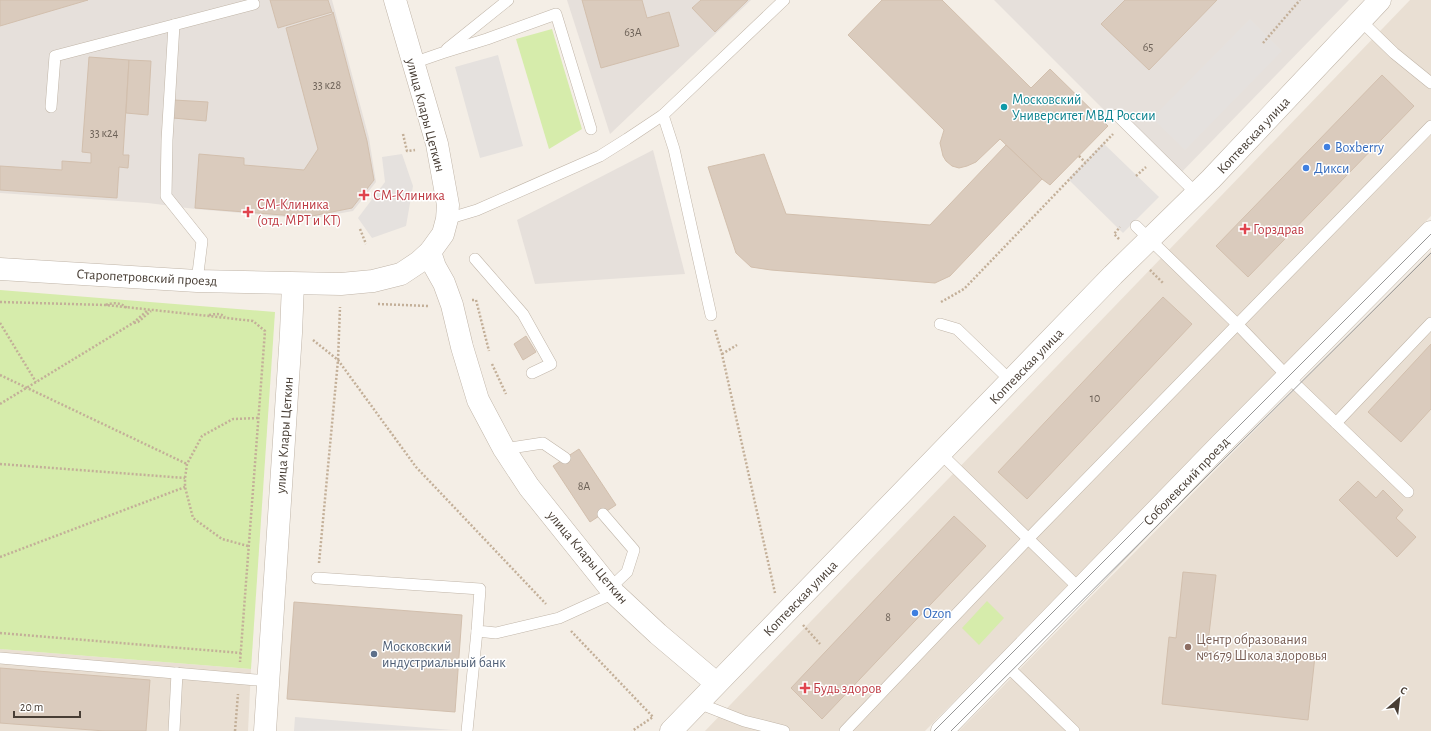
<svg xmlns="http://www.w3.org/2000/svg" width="1431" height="731" viewBox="0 0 1431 731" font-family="'Alegreya Sans',sans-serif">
	<rect width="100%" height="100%" fill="#f4eee6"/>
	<g fill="#e9dfd3">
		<path d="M1410,0h21v216l-506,515h-220z"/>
		<path d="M1431,251v480h-472z"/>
		<path d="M0,649l251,20 -3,62h-248z"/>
	</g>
	<g fill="#e6e0db">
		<path d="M0,0h332l37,138 7,44 -23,29 -44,8 -114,-10 -47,-6 -148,-10z"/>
		<path d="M567,0h184l-141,134z"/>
		<path d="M994,0h355l-175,180z"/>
		<path d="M653,150l32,124 -150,10 -18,-64z"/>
	</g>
	<g fill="#d6ecab">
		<path d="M552,29l30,100 -33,20 -33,-110z"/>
		<path d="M0,290l275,22 -24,357 -251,-20z"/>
		<path d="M987,601l17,17 -25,27 -17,-17z"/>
	</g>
	<g fill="#e5e1de">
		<path d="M1250,19l32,32 -97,99 -33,-32z"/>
		<path d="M498,55l25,91 -43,12 -25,-91z"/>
		<path d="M1103,143l56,54 -36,36 -55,-54z"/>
		<path d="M402,154l11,32 -7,40 -34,12 -14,-20 27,-36 -3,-25z"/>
		<path d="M295,717l157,13 -158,1z"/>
	</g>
	<g fill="#dacbbd" stroke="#d2bfad">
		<path d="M0,0h88l-88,26z"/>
		<path d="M270,0h58l4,12 -54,16z"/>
		<path d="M582,0h60l5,18 22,-6 10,34 -78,22z"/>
		<path d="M701,0h47l-33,32 -23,-24z"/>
		<path d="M882,0h60l89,88 19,-19 58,57 -58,59 -8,-6 -42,-40 -24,23 -9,4 -8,2 -7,-2 -6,-5 -3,-5 -3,-13 4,-13 -96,-95z"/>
		<path d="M1125,0h92l-68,70 -48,-46z"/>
		<path d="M333,12l34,129 7,39 -22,28 -45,9 -112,-9 4,-54 45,4v7l60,5 14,-21 -32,-121 46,-14z"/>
		<path d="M89,57l40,3 -6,95h6l-1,13 -9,-1 -2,31 -117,-8v-24l62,4v-9l29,2v-10l-9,-1z"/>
		<path d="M129,60l22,1 -3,54 -22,-2z"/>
		<path d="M1382,75l32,31 -166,171 -32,-31z"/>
		<path d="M174,100l34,2 -2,19 -33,-3z"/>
		<path d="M1006,145l36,34 -92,97 -15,7 -164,-13 -20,-3 -15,-14 -28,-86 56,-13 22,60 144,11z"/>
		<path d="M1163,297l29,27 -165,175 -29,-27z"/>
		<path d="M526,336l10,16 -13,8 -9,-16z"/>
		<path d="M1431,344v65l-30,33 -33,-30z"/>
		<path d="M579,449l37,56 -26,17 -37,-56z"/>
		<path d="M1358,481l18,17 7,-8 20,20 -7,8 20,19 -19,20 -58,-57z"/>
		<path d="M954,516l32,30 -164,173 -31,-31z"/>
		<path d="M1183,572l33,3 -9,76 72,8v-8l36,5 -7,64 -146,-16 7,-67 7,1z"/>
		<path d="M294,602l168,13 -7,97 -168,-13z"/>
		<path d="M0,668l150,12 -4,51h-41l-105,-8z"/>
	</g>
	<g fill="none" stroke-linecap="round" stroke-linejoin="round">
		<g stroke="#c0b5a8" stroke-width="12">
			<g id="service">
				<path d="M1360,20l34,33 37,30"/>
				<path d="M174,25l-7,115 -1,56 36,45 -5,40"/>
				<path d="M447,49l61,-49"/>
				<path d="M413,63l29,-10 45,-14 69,-25 35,115"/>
				<path d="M51,107l4,-51 199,-52"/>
				<path d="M663,115l11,34 37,166"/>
				<path d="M1117,115l80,79"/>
				<path d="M447,219l30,-9 123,-54 27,-17 36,-24 121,-115"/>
				<path d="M1136,226l102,99 50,52 120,115"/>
				<path d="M475,259l48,55 28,50 -19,9"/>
				<path d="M940,324l17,5 54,52"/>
				<path d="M1336,423l95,-100"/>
				<path d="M504,449l39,-6 22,15"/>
				<path d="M940,453l140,136"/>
				<path d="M603,514l31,36 -7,22 -17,16"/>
				<path d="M317,578l163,11 -3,42 19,2 63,-15 55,-25"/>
				<path d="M0,658l268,23"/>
				<path d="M1006,665l68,66"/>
				<path d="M698,703l46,18 40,10"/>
				<path d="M174,731l3,-58"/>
				<path d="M467,731l10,-100"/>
				<path d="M845,731l183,-192 403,-413"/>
			</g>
		</g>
		<g stroke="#c0b5a8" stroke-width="23">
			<path id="minor" d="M942,731l279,-287 210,-212"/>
		</g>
		<g stroke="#c0b5a8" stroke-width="23">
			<g id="tertiary">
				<path d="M430,252l5,15 9,16 8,22 10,42 16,53 26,49 25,38 85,106 44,41 58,49"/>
				<path d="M0,269l197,12 144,3 32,-3 28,-7 18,-12 11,-10 13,-18 4,-15 1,-14 -11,-61 -42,-144"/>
				<path d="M265,731l26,-398 2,-49"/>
				<path d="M671,731l442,-456 98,-96 169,-179"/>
			</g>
		</g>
		<g stroke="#c3af98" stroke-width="2.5" stroke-dasharray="2 2" stroke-linecap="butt">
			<path d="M1263,43l37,-43"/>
			<path d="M403,134l4,17 8,-1"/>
			<path d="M1079,156l6,6"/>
			<path d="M1136,176l10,-9"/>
			<path d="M360,229l6,15"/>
			<path d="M1119,239l-5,-5 6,-7"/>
			<path d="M1150,270l14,14"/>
			<path d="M472,300h4l13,51"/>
			<path d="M0,302l106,3 103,11 44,5 12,10 -25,331"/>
			<path d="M941,302l23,-13 149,-155"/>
			<path d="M378,304l51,2"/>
			<path d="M106,305c7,-3 16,-2 21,3"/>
			<path d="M209,315c6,-1 11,-2 16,2"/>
			<path d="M0,323l36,59"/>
			<path d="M134,323l4,-1 13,-11"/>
			<path d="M715,330l7,24 53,239"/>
			<path d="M313,340l25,20 78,107 130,137"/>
			<path d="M722,354l15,-9"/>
			<path d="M492,364l14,30"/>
			<path d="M0,375l187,89"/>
			<path d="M0,404l133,-81 15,-13"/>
			<path d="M0,464l185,14"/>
			<path d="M248,546l-26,-7 -29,-21 -8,-31v-9l2,-14 15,-28 31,-17 25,-1"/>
			<path d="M0,557l185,-70"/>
			<path d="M319,563l19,-203 2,-53"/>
			<path d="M803,625l17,19"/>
			<path d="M571,631l82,86 -21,14"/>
			<path d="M0,633l241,20"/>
			<path d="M235,731l3,-37"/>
		</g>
		<use href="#service" stroke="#fff" stroke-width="11"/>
		<use href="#minor" stroke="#fff" stroke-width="22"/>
		<use href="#tertiary" stroke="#fff" stroke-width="22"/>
		<g stroke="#969696" stroke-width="1">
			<path d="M934,731l497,-497"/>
			<path d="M951,731l480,-478"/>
		</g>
	</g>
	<circle fill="#0f9aa8" stroke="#fff" stroke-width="1.5" cx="1004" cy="107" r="4"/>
	<g fill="#3f7fe0" stroke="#fff" stroke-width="1.5">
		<circle cx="1327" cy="147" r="4"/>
		<circle cx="1306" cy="168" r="4"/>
		<circle cx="915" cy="613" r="4"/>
	</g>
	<g fill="#e0444e" stroke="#fff" stroke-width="1.5">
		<path d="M362 189h4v4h4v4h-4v4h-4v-4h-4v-4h4z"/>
		<path d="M246 206h4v4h4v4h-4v4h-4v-4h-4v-4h4z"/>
		<path d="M1243 223h4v4h4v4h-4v4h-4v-4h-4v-4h4z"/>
		<path d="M803 682h4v4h4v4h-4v4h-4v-4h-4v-4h4z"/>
	</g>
	<circle fill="#8d6e63" stroke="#fff" stroke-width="1.5" cx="1188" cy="647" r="4"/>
	<circle fill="#5c6f8a" stroke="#fff" stroke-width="1.5" cx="374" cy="654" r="4"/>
	<g text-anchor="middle" stroke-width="3" stroke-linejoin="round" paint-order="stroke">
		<g font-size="12" fill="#6c6157">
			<text x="633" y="36">63А</text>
			<text x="1148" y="51">65</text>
			<text x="327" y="89">33 к28</text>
			<text x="104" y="137">33 к24</text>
			<text x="1095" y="402">10</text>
			<text x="584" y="490">8А</text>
			<text x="888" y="621">8</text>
		</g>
		<g font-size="14" fill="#0d838f" stroke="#fff" text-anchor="start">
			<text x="1012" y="104">Московский<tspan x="1012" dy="16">Университет МВД России</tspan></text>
		</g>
		<g font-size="14" fill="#483e35" stroke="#fff">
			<text transform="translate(426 115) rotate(75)" y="5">улица Клары Цеткин</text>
			<text transform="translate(1253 135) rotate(-47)" y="5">Коптевская улица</text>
			<text transform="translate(147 277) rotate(3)" y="5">Старопетровский проезд</text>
			<text transform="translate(1026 366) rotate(-46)" y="5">Коптевская улица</text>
			<text transform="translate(284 435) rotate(-86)" y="5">улица Клары Цеткин</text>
			<text transform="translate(1186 481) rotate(-46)" y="5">Соболевский проезд</text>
			<text transform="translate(588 557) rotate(50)" y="5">улица Клары Цеткин</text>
			<text transform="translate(800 598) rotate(-46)" y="5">Коптевская улица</text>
		</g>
		<g font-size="14" fill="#366cbe" stroke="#fff" text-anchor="start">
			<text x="1335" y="152">Boxberry</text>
			<text x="1314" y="173">Дикси</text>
			<text x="923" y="618">Ozon</text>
		</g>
		<g font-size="14" fill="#be3a42" stroke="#fff" text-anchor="start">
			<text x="373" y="200">СМ-Клиника</text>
			<text x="257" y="209">СМ-Клиника<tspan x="257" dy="16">(отд. МРТ и КТ)</tspan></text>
			<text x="1253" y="234">Горздрав</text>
			<text x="813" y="693">Будь здоров</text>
		</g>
		<g font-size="14" fill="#785e54" stroke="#fff" text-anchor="start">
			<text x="1196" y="644">Центр образования<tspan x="1196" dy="16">№1679 Школа здоровья</tspan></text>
		</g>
		<g font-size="14" fill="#4e5e75" stroke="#fff" text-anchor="start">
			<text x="382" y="651">Московский<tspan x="382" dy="16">индустриальный банк</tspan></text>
		</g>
	</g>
	<g transform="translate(1399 699) rotate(28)" stroke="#ffffff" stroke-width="3" paint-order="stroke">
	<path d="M0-3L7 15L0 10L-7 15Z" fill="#483e35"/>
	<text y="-6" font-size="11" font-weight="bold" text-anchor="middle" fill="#483e35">С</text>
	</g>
	<path d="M14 711v6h66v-6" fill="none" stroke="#483e35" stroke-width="2"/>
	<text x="20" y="711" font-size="12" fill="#483e35" stroke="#ffffff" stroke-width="3" paint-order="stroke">20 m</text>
</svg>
